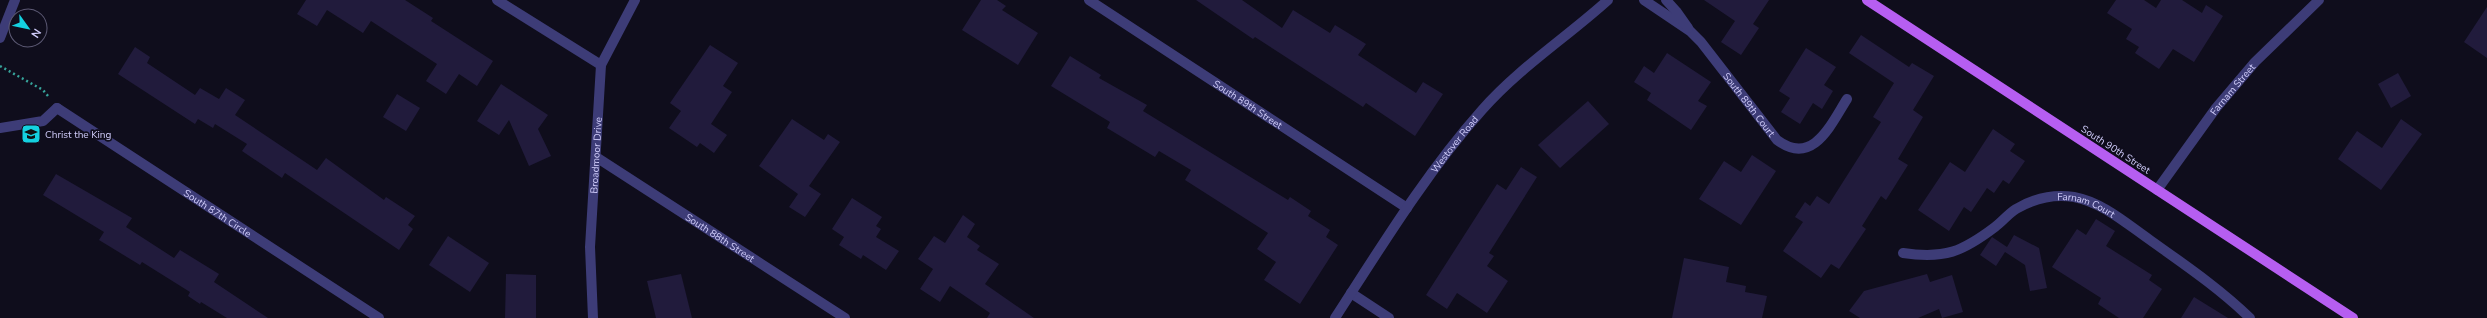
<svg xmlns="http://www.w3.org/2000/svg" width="2487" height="318" viewBox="0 0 2487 318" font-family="'Nunito Sans',sans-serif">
	<rect width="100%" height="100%" fill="#0f0d1c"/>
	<g fill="#211b3c">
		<path d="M306,0h99l28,18 -2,3 62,40 -16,25 -18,-12 -13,20 -20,-13 11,-17 -66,-43 -8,12 -36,-23 -10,16 -20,-12z"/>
		<path d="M981,0h16l9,6 -4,4 36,23 -20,32 -56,-35z"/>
		<path d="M1196,0h46l40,28 11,-18 37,23 5,-8 31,19 -8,11 58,38 7,-11 20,12 -28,42 -49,-33 -3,4 -108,-70 -2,2z"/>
		<path d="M1704,0h65l-16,24 6,4 -18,27 -20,-13 14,-21z"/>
		<path d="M2116,0h28l12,8 5,-8h21l20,13 4,-8 17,11 -29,46 -21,-13 -14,20 -24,-16 4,-6 -13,-8 6,-10 -25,-16z"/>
		<path d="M2487,7v51l-23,-16z"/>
		<path d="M1861,35l48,32 3,-4 22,13 -21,34 10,7 -25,42 10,6 -22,35 -5,-4 -19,30 4,3 -27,40 -8,-5 -10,14 -38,-27 20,-29 -8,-5 10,-15 5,4 7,-10 12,8 52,-82 -8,-5 21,-34 -45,-30z"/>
		<path d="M710,45l28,18 -15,23 9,6 -21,32 16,11 -13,18 -14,-10 -3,4 -28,-19 12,-17 -11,-8z"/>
		<path d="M135,47l15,10 -3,6 48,32 5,-7 19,11 7,-11 19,12 -10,15 82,55 9,-12 58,42 2,-3 29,19 -7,9 5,4 -14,21 -114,-77 -3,5 -40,-27 5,-7 -32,-20 -2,4 -15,-9 -3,5 -77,-50z"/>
		<path d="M1806,48l30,19 -12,18 9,6 -11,18 -9,-6 -13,21 -19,-12 9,-14 -11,-7z"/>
		<path d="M1667,53l44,29 -13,19 9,5 -16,24 -44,-30 4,-7 -17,-11 10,-16 10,7z"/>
		<path d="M1070,56l31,19 -2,3 48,27 -4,6 145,89 2,-3 21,14 -3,5 22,14 -4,7 12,8 -38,59 -36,-24 12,-18 -19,-13 11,-16 -83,-53 6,-10 -32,-19 -4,6 -48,-29 3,-6 -59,-36z"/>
		<path d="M2398,73l13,23 -20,12 -13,-24z"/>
		<path d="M501,84l47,31 -10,14 13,27 -22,10 -20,-46 -10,15 -22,-14z"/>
		<path d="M397,94l23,14 -14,23 -23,-14z"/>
		<path d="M1588,101l21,23 -49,44 -22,-23z"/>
		<path d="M792,119l32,21 4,-6 12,8 -31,44 12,8 -16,23 -16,-10 9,-13 -39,-28z"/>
		<path d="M2401,119l21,15 -41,56 -43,-31 19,-28 25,17z"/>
		<path d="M1993,129l22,15 -5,7 15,10 -16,23 -6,-4 -9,13 -7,-5 -16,24 -7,-5 -15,24 -31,-21 32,-48 15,10z"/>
		<path d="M1752,155l24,16 -35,54 -42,-26 25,-38 17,11z"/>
		<path d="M1521,167l16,10 -48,76 5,3 -7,10 21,15 -21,32 -30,-20 -10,16 -21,-14 71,-111 9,6z"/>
		<path d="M56,174l76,44 -6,9 48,31 6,-8 39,24 -5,8 54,36h-41l-26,-16 -1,2 -12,-8 2,-4 -48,-30 -2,3 -41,-25 5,-8 -61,-37z"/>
		<path d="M852,198l30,19 -6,9 5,3 -5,8 23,14 -13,19 -23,-15 -2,4 -22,-14 5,-8 -12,-8z"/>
		<path d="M963,215l12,9 -8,13 13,9 -3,4 22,14 -14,20 49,34h-47l3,-5 -40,-27 -10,16 -20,-13 13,-20 -15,-10 16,-23 11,7z"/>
		<path d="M2096,219l19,12 -9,15 46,29 -3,5 13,9 -19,29h-24l-21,-14 3,-6 -49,-31 25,-38 9,6z"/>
		<path d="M2014,235l25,13 8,40 -17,3 -5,-26 -20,-13 -9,14 -16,-11 12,-18 15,10z"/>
		<path d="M448,236l41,27 -19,29 -41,-27z"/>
		<path d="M1684,258l45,9 -3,15 20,4 -1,6 22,4 -5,22h-90z"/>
		<path d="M506,274l30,1v43h-31z"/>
		<path d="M681,274l11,44h-36l-9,-37z"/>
		<path d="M1927,274l3,8 22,-7 11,37 -21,6 -3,-9 -21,9h-58l-11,-7 15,-20z"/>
		<path d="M2194,297l34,21h-47z"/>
	</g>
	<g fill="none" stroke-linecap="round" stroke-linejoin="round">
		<path stroke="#37a49b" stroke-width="2.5" stroke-dasharray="2 3" stroke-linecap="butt" d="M0,66l43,24 5,6"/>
		<g stroke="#3d3c77" stroke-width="10">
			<path d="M0,38l15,-38"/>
			<path d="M0,128l43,-7 14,-13"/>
		</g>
		<g stroke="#3d3c77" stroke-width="10">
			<path d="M497,0l104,65"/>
			<path id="s1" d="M1089,0l318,208"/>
			<path id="s2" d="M1644,0l46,31 11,11 76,98c36,27 54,-16 70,-41"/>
			<path d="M1666,0l10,11 12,17"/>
			<path id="s3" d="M57,108l322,210"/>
			<path id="s4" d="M596,157l249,161"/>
			<path id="s5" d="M2157,190l59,-82 39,-46 64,-62"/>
			<path id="s6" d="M1903,253c42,6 59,-1 92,-26 8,-6 13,-13 21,-18 17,-10 38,-15 58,-12 28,5 53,27 76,43 35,25 69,48 100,78"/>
			<path d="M1351,293l38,25"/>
			<path id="s7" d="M593,318l-3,-71 11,-182 34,-65"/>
			<path id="s8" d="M1335,318c46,-71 91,-145 147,-208 37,-42 85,-73 126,-110"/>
		</g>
		<path stroke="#b65ef1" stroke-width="10" d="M1867,0l486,318"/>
	</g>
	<defs>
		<g id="school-square" transform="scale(1)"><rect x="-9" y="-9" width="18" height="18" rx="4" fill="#14d1e0" stroke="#0f0d1c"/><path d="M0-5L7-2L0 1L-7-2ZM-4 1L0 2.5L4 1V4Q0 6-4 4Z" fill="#111"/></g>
	</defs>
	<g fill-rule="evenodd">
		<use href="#school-square" x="31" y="134"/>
	</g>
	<g text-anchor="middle" stroke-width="3.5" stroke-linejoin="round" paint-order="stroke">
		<g font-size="10" fill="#d1cdfb" stroke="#0f0d1c">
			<text dy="4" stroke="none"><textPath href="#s5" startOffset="126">Farnam Street</textPath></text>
			<text dy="4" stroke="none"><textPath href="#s1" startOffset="190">South 89th Street</textPath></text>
			<text dy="4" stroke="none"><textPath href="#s2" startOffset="150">South 89th Court</textPath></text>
			<text dy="4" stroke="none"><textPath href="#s8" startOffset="211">Westover Road</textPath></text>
			<text transform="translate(2116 149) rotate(33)" y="4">South 90th Street</text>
			<text dy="4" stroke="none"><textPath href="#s7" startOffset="163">Broadmoor Drive</textPath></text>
			<text dy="4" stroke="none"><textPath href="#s6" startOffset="201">Farnam Court</textPath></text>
			<text dy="4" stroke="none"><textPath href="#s3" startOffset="192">South 87th Circle</textPath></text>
			<text dy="4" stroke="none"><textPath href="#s4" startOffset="148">South 88th Street</textPath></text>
		</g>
		<g font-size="10" fill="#d1cdfb" stroke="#0f0d1c" text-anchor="start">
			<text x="45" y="138">Christ the King</text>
		</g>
	</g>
	<g transform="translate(28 28) rotate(123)"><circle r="19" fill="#0f0d1c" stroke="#5d5a75"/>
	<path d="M0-3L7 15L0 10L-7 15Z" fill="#14d1e0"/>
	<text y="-6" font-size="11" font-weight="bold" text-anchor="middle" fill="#d1cdfb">N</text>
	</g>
</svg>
